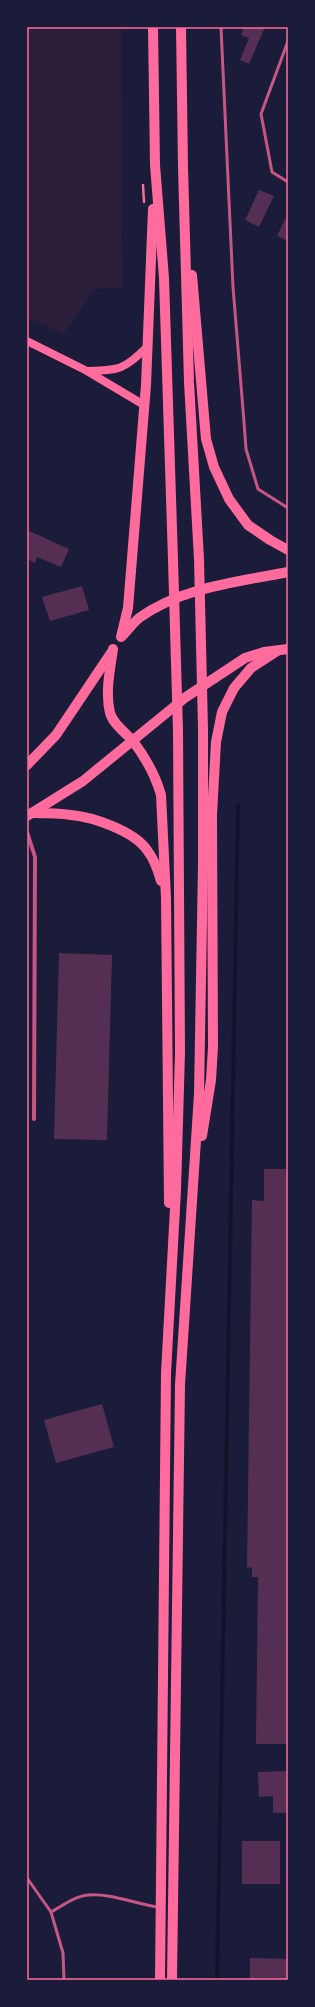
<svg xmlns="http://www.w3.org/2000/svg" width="315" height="2007" viewBox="0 0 315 2007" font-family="'IBM Plex Sans',sans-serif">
	<rect width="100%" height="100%" fill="#1b1b3a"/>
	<path fill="#2a1e3b" d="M27,27h94l1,261 -27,1 -32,46 -36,-18z"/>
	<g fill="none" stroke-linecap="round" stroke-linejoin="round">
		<path stroke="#12122b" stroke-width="4" d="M217,1980l21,-1174"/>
	</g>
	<g fill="#542f53">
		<path d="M244,27h21l-16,37 -9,-4 9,-22 -8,-3z"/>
		<path d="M259,190l15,6 -15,31 -14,-7z"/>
		<path d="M285,219l3,1v21l-11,-5z"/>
		<path d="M27,530l42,19 -8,18 -24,-10 -2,6 -8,-4z"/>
		<path d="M82,586l7,24 -39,11 -8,-24z"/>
		<path d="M59,953l53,2 -5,185 -53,-1z"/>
		<path d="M264,1169h24v575h-32l2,-167h-6v-9l-5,-1 5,-367 12,1z"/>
		<path d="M102,1404l12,43 -58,16 -12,-43z"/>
		<path d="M288,1771v42h-15v-17l-14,1 -1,-25z"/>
		<rect x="242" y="1841" width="38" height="43"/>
		<path d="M250,1958l38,1v21h-38z"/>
	</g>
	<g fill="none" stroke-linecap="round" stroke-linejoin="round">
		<path stroke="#ff6b9d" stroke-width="2.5" d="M143,185l1,17"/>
		<g stroke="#c65784" stroke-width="3">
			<path d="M221,27l12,260 11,135 2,27 12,40 30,19"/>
			<path d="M288,41l-27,73 11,58 16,10"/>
			<path d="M27,1878l24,34 12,41 1,27"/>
			<path d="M51,1912c11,-6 24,-16 37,-17 23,-2 47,9 70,12"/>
		</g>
		<path stroke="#c65784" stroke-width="4" d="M27,832l8,25 -1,262"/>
		<g stroke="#ff6b9d" stroke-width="8">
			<path d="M27,341l60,30 57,34"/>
			<path d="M88,371c31,-1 36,-1 59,-24"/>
		</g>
		<g stroke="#ff6b9d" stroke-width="10">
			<path d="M153,27l2,138 9,113 9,282 5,171 2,321 -4,138 -10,183 -6,607"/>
			<path d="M192,275l14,164 8,28 15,32 19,26 22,15 18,10"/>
			<path d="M122,636c6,-6 11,-13 17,-18 43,-31 99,-36 149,-46"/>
			<path d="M121,637l7,-29 18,-223 7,-176"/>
			<path d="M113,649c-3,21 -8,44 -3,64 3,11 16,20 23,28 12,16 23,36 28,54l5,103 3,305"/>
			<path d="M27,765l29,-30 55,-82"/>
			<path d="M34,813c12,0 24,0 37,2 22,2 63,16 76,35 7,9 11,20 14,31"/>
			<path d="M27,816l56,-35 103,-84 59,-39 19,-6 24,-3"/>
			<path d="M202,1136l9,-56 2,-33 -1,-232 4,-73 6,-30 12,-24 17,-20 26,-17"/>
			<path d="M172,1980l8,-595 19,-291 4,-230v-135l-4,-170 -10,-177 -6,-215 -2,-140"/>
		</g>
	</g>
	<rect width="315" height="2007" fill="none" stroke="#1b1b3a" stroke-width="56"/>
	<rect x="28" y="28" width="259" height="1951" fill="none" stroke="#ff6b9d" stroke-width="1.5"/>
</svg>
